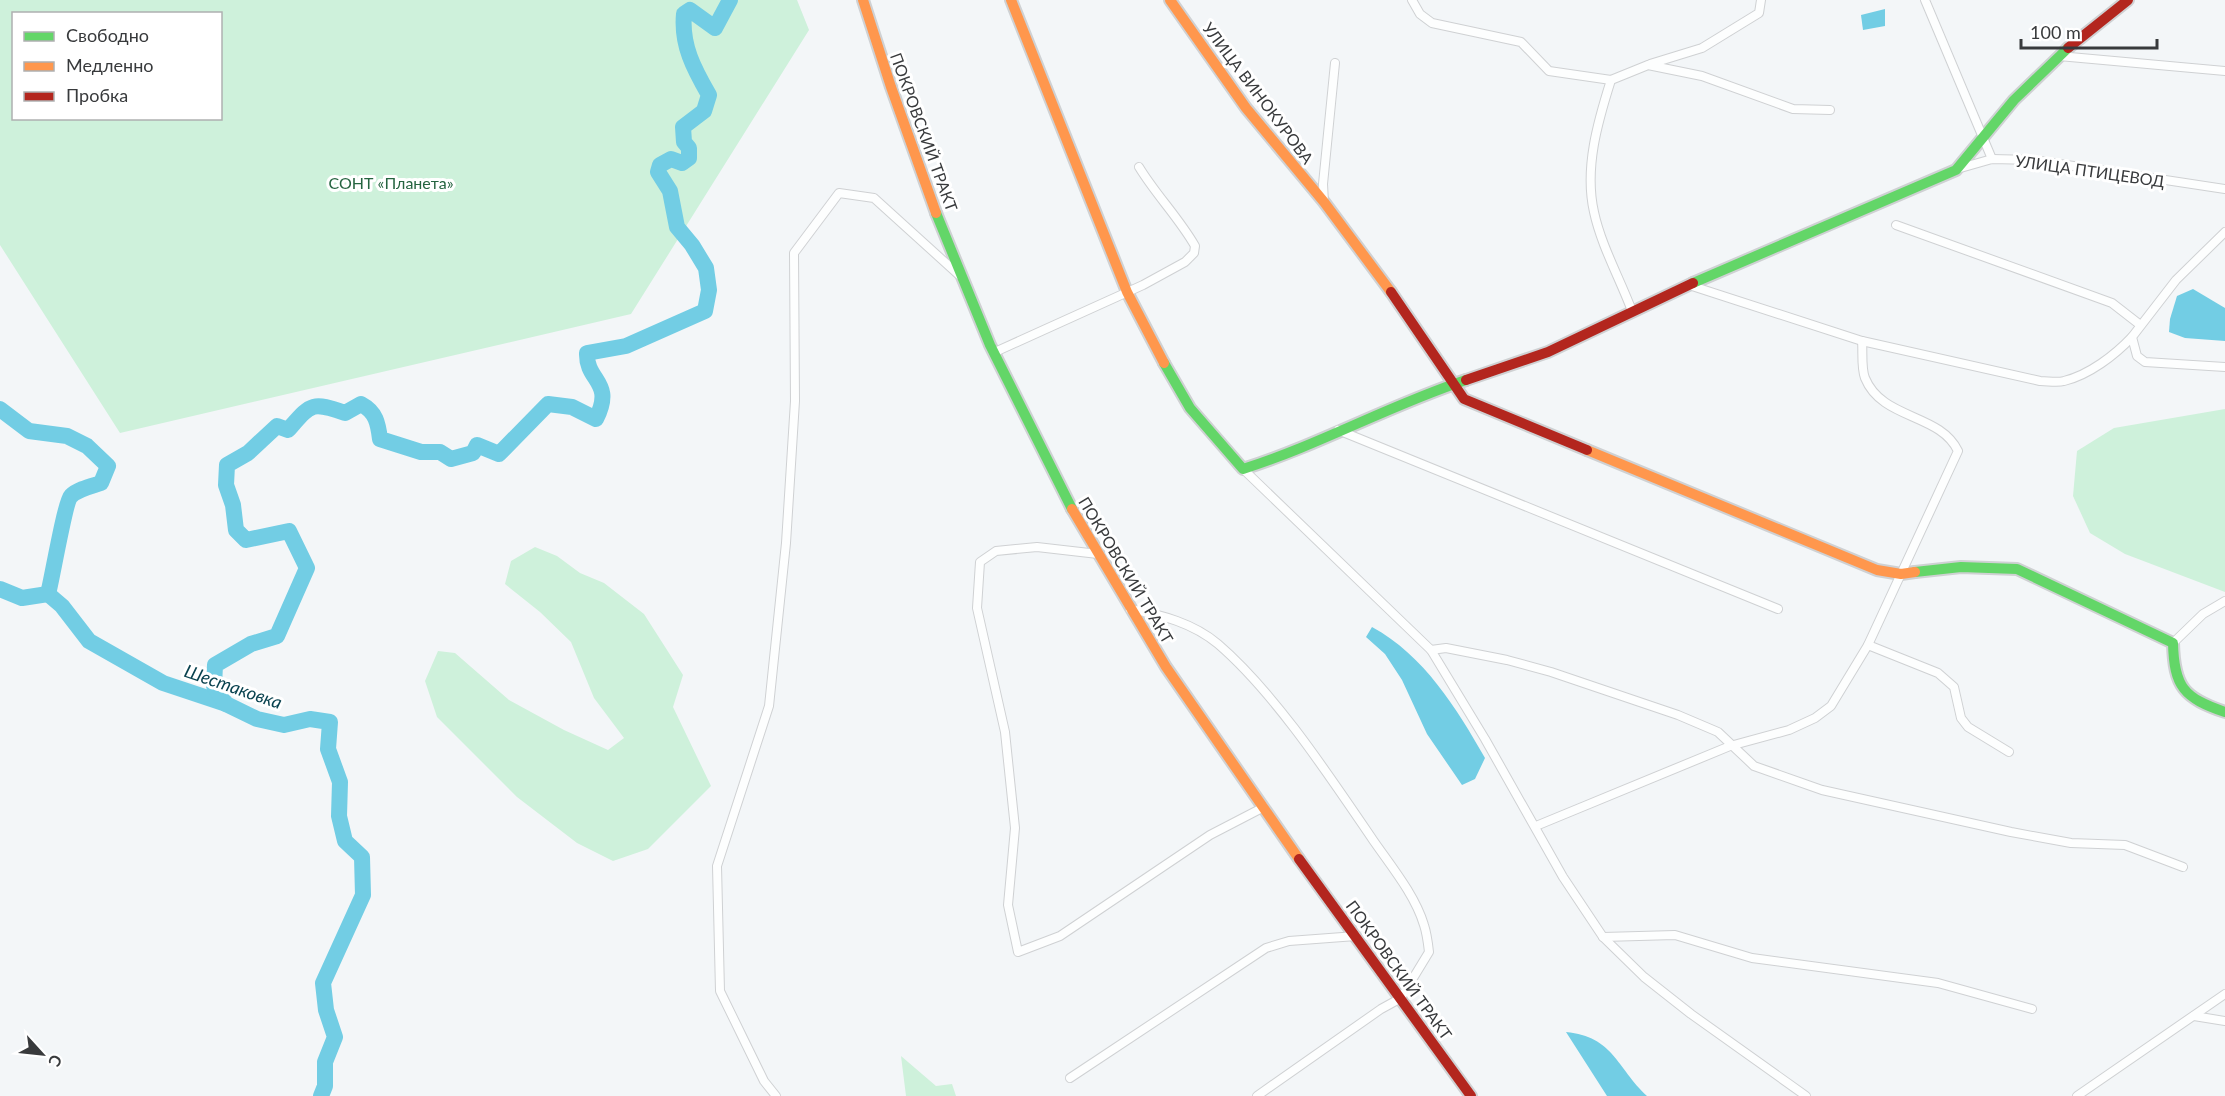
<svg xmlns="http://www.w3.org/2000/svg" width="2225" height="1096" viewBox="0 0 2225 1096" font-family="Lato,sans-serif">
	<rect width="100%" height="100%" fill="#f3f6f8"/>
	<g fill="#cef1db" fill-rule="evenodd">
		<path d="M0,0h797l12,30 -178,284 -511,119 -120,-188zM14,14h206v104h-206z"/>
		<path d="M2225,409v183l-100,-38 -35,-21 -17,-37 4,-45 37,-23z"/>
		<path d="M535,547l22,9 23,17 24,10 40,31 39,61 -10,32 38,79 -63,63 -35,12 -36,-18 -60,-46 -80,-80 -12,-36 13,-30 17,2 54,47 55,30 44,20 16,-12 -30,-40 -23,-56 -31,-30 -35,-28 6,-23z"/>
		<path d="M901,1056l35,30 16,-2 4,12h-50z"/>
	</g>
	<g fill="#72cde4">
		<path d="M1885,9v17l-22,4 -2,-15z"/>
		<path d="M2193,289l32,19v33l-40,-3 -16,-6 1,-13 7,-23z"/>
		<path d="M1372,627c52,28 85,82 113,131l-10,21 -13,6 -35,-51 -25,-54 -17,-26 -19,-17z"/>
		<path d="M1566,1032c48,5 50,35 81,64h-40z"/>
	</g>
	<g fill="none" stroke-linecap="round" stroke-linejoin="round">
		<g stroke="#72cde4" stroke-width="16">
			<path d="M0,409l29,22 38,5 20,10 21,20 -7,17c-9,3 -23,6 -30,13 -6,6 -19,83 -23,98l14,12 27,35 74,42 63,21 31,15 27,6 26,-6 20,3 -2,27 12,33 -1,34 6,25 17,16 1,38 -40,88 3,27 9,27 -10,25v24l-4,10"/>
			<path d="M0,589l22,9 26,-4"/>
			<path d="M226,704l-12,-18 1,-21 36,-21 26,-8 30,-68 -18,-37 -43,9 -10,-10 -3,-25 -7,-20 1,-20 21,-12 29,-27 11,4c23,-26 23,-29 57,-17l16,-9c15,8 17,19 19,35l41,13h19l11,7 22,-6 4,-8 22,9 49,-50 24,3 24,12c19,-38 -10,-37 -9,-66l39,-7 79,-35 4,-21 -3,-22 -14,-23 -15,-18 -7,-36 -12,-19 2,-7 11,-6 11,4 7,-5v-10l-5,-6 -1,-15 21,-16 5,-16c-15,-26 -28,-50 -25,-81l6,-4 25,18 15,-28"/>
		</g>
		<g stroke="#cfd1d3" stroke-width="10">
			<g id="street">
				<path d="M1412,0l8,14 12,9 89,19 28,29 62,9"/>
				<path d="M1925,0l67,159"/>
				<path d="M2059,56l166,15"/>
				<path d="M1650,64l52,-16 57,-35 2,-13"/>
				<path d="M1957,169l35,-10 42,1 191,29"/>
				<path d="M1324,202l-1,-18 12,-121"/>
				<path d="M1896,225l216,78 27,21"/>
				<path d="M2225,232l-49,48 -44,57 5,19 8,6 80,5"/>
				<path d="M1689,285l173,56 178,40c8,0 17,2 24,0 25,-6 51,-26 68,-44"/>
				<path d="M1632,311c-12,-32 -31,-66 -38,-99 -10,-44 4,-91 17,-132l37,-15 54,11 91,33 37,1"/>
				<path d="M995,352l148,-67 42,-23 9,-9 1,-7c-16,-28 -39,-51 -56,-79"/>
				<path d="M1338,430l440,179"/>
				<path d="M1243,469l188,181 54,89 78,138 40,60 41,40 47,37 115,82"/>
				<path d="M1098,554l-61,-7 -41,4 -16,11 -3,46 28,124 10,96 -7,77 10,47 42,-16 150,-101 54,-28"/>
				<path d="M1130,609c32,6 63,14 88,35 57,49 112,133 155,196 18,26 42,55 51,85 3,9 4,18 5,27l-28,46 -20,11 -124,87"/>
				<path d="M2173,643l30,-29 22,-13"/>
				<path d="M1868,645l70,28 16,14 7,31 7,9 41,25"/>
				<path d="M1431,650l15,-2 61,12 44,12 127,43 40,17 36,34 68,24 189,42 60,11 54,2 58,22"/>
				<path d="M1536,826l194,-80 59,-16 26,-12 16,-12 37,-61 90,-194c-18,-38 -76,-31 -93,-73 -4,-10 -2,-26 -3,-37"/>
				<path d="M1603,937l72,-2 77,23 186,25 94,26"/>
				<path d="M2194,1016l31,5"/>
				<path d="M1070,1078l196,-130 23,-7 67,-5"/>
				<path d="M776,1096l-12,-15 -44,-90 -3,-125 52,-160 17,-163 9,-142 -1,-148 45,-60 35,5 85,77"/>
				<path d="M2077,1096l148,-102"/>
			</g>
		</g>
		<g stroke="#cfd1d3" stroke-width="14">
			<g id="fast">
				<path d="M936,213l54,132 82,164"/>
				<path d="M1693,283l263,-113 58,-70 54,-52"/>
				<path d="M1164,363l26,45 53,61c76,-24 147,-64 223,-89"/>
				<path d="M1915,572l46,-5 56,2 156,74c1,44 11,55 52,69"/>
			</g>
		</g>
		<g stroke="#cfd1d3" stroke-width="14">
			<g id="slow">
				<path d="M863,0l28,87 45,126"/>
				<path d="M1011,0l116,292 37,71"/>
				<path d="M1170,0l76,108 78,94 67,90"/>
				<path d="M1587,450l290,120 24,4 14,-2"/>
				<path d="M1072,509l94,158 133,192"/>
			</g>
		</g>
		<g stroke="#cfd1d3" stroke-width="14">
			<g id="jam">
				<path d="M2068,48l60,-48"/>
				<path d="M1391,292l73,107 123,51"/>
				<path d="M1466,380l82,-28 145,-69"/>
				<path d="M1299,859l172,237"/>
			</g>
		</g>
		<use href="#street" stroke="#fdfefe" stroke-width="8"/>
		<use href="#fast" stroke="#63d668" stroke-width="10"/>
		<use href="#slow" stroke="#ff974d" stroke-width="10"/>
		<use href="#jam" stroke="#b3261e" stroke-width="10"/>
	</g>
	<g text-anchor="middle" stroke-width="6" stroke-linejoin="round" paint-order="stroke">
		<g font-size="16" fill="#383a3c" stroke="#fff">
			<text transform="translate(1258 93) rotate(53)" y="6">УЛИЦА ВИНОКУРОВА</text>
			<text transform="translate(924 132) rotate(70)" y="6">ПОКРОВСКИЙ ТРАКТ</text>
			<text transform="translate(2090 171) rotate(8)" y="6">УЛИЦА ПТИЦЕВОД</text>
			<text transform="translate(1126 570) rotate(59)" y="6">ПОКРОВСКИЙ ТРАКТ</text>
			<text transform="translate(1399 970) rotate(54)" y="6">ПОКРОВСКИЙ ТРАКТ</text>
		</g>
		<g font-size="16" fill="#256440" stroke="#fff">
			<text x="391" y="189">СОНТ «Планета»</text>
		</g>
		<g font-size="18" font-style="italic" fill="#09424f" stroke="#fff">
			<text transform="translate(233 687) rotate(19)" y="6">Шестаковка</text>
		</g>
	</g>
	<rect x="12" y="12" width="210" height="108" fill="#ffffff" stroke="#afb0b1" stroke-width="1.5"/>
	<rect x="24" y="32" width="30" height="9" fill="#63d668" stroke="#afb0b1" stroke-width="1.5"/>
	<text x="66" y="42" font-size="18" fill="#383a3c">Свободно</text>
	<rect x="24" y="62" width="30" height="9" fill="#ff974d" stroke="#afb0b1" stroke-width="1.5"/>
	<text x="66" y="72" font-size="18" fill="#383a3c">Медленно</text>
	<rect x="24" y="92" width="30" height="9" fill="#b3261e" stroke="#afb0b1" stroke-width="1.5"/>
	<text x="66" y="102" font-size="18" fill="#383a3c">Пробка</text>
	<g transform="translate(42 1054) rotate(117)" stroke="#ffffff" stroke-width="4.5" paint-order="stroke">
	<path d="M0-4.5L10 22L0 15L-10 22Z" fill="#383a3c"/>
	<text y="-9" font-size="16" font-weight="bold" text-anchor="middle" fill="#383a3c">С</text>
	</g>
	<path d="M2021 39v9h136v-9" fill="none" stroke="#383a3c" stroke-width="3"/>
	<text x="2030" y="39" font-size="18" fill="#383a3c" stroke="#ffffff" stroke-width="4.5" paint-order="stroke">100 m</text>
</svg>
